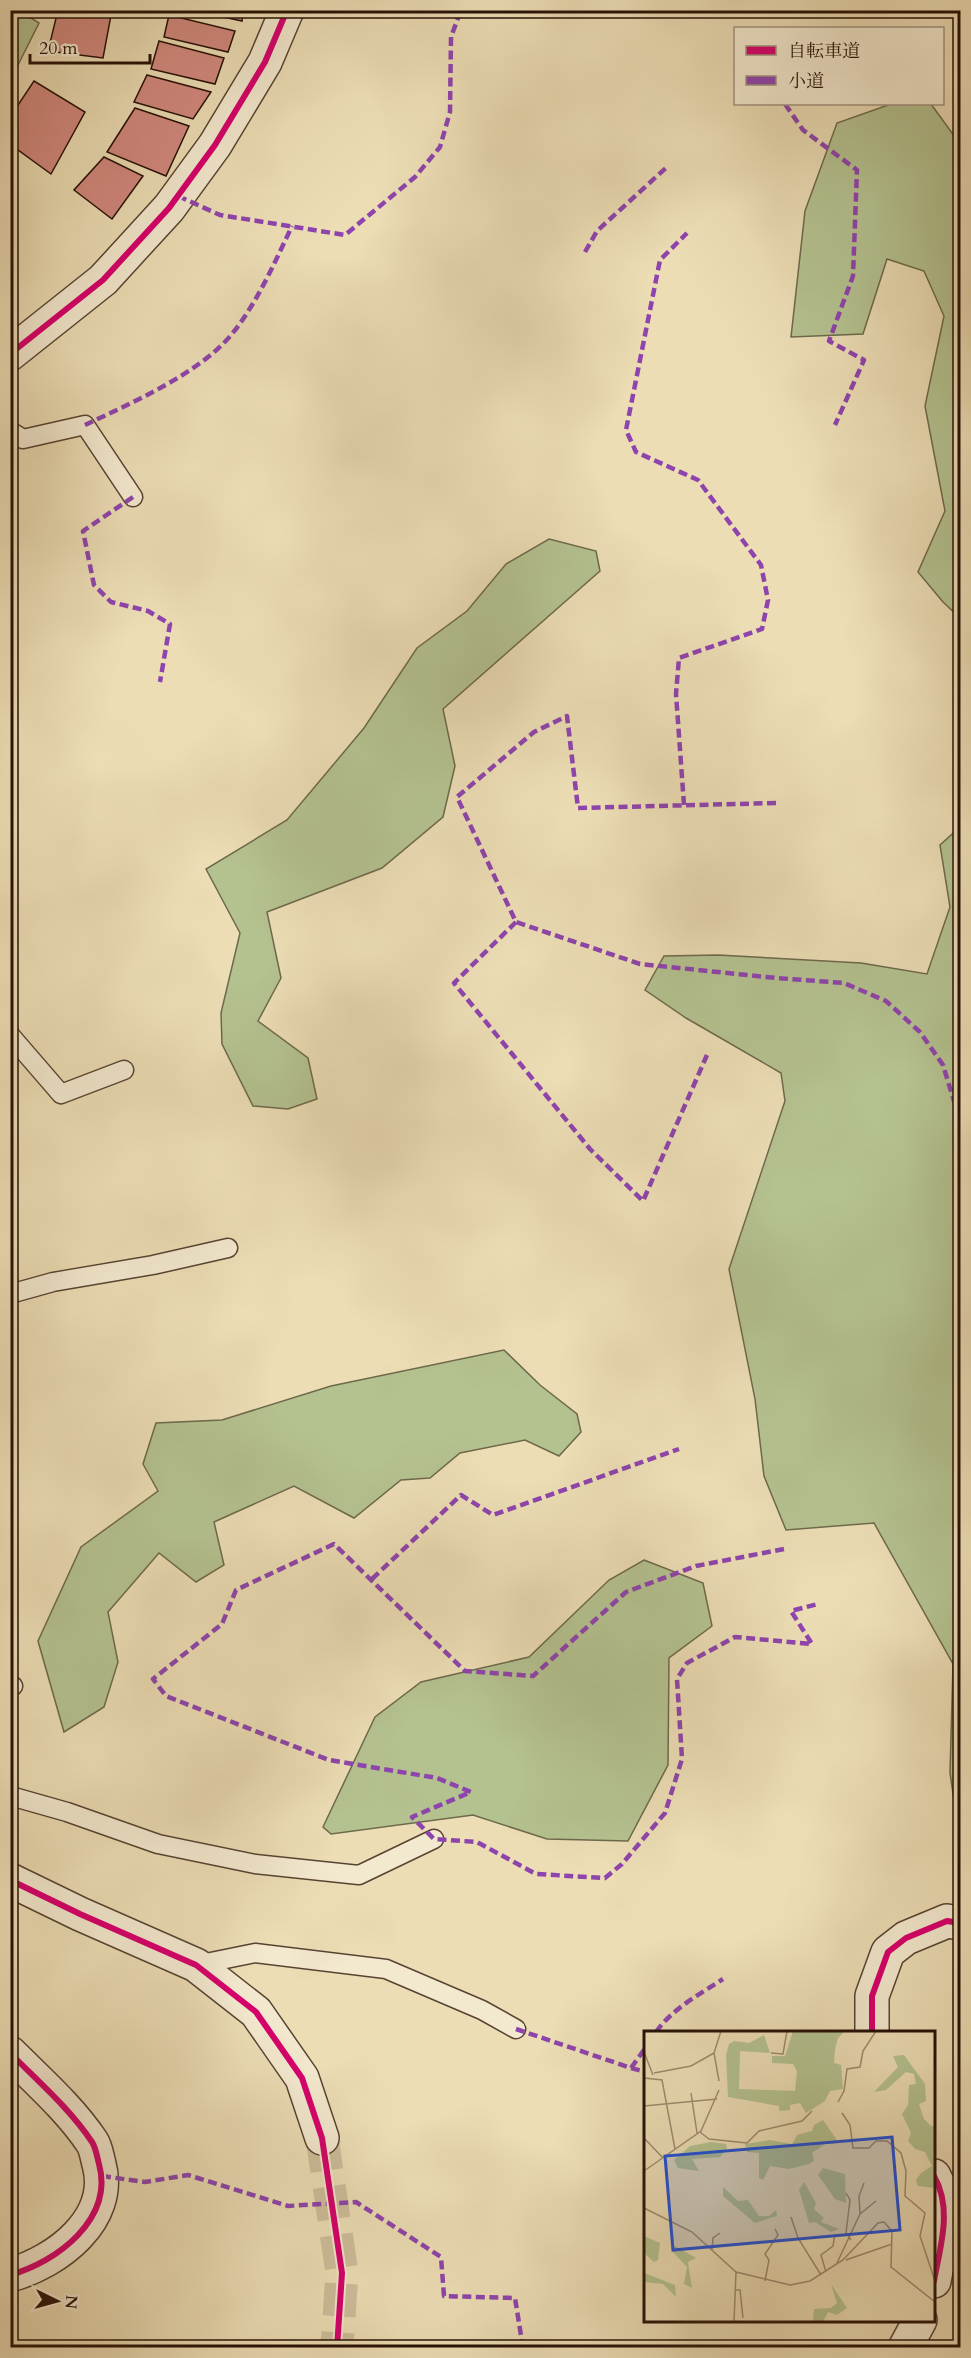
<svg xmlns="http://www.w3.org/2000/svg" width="971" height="2358" viewBox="0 0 971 2358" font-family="Cardo,'Noto Serif JP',serif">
	<rect width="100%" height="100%" fill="#ecddb5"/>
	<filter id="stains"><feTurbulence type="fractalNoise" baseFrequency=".00333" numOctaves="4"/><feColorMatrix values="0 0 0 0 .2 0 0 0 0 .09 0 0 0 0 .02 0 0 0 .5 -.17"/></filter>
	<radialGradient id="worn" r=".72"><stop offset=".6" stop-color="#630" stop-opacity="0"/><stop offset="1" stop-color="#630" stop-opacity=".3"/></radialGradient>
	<g fill="#b4c290" stroke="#6d694b" stroke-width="1.5">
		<path d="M11,10l9,1 19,12 -28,56z"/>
		<path d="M891,104h40l29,40v474l-17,-16 -25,-30 27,-61 -20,-105 19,-90 -20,-45 -37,-12 -24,75 -72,3 14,-126 32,-88z"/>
		<path d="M549,539l47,12 4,20 -157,138 12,57 -12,51 -61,51 -115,44 14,66 -23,43 50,37 9,41 -29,10 -35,-3 -31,-62 -1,-31 19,-80 -34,-64 81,-49 77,-92 53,-80 50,-37 39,-47z"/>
		<path d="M960,827v987h-4l-6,-41 3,-109 -79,-141 -88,7 -22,-54 -9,-77 -26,-130 56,-168 -4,-28 -95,-55 -41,-28 19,-34 54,-1 143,8 66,11 23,-67 -10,-62z"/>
		<path d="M504,1350l36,35 37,29 4,18 -22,24 -34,-16 -65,13 -30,25 -29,2 -47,38 -60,-32 -80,36 10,43 -28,17 -37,-29 -51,59 10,50 -14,45 -40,25 -26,-91 43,-94 77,-56 -15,-27 13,-41 66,-3 109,-34z"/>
		<path d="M644,1560l59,23 9,43 -43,32 -1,107 -40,76 -81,-2 -74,-24 -142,19 -8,-7 52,-110 46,-35 108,-25 80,-77z"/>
	</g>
	<g fill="#d1887e" stroke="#261006" stroke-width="1.5">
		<path d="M58,10h54l-9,48 -55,-7z"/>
		<path d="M191,10h52l-1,11z"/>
		<path d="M169,15l66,16 -7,21 -64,-15z"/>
		<path d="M159,41l65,17 -9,26 -64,-15z"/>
		<path d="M147,75l64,17 -18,27 -59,-17z"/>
		<path d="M34,81l51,31 -34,62 -41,-30v-27z"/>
		<path d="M135,108l54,18 -23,50 -59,-24z"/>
		<path d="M104,157l39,19 -31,43 -38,-29z"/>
	</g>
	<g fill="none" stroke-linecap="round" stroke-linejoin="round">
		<path stroke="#cebe9b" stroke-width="33" stroke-dasharray="33 16" stroke-linecap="butt" d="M322,2138l20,135 -5,75"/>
		<g stroke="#584332" stroke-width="21">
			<g id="service">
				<path d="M10,431l13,8 62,-14 48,72"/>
				<path d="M10,1035l51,59 63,-24"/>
				<path d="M10,1294l43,-12 100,-17 75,-17"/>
				<path d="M10,1687l3,-1"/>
				<path d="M10,1799l4,-2 53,15 91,32 97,20 104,11 75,-36"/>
				<path d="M196,1965l59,-12 131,16 96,41 34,19"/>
			</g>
		</g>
		<g stroke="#584332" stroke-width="36">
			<g id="minor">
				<path d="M872,2032v-36l16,-44 18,-14 41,-17 13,2"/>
				<path d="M934,2176c19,33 6,71 0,105"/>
				<path d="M905,2348l15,-28"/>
			</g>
		</g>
		<g stroke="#584332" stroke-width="36">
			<g id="tertiary">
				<path d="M10,354l93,-74 66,-72 46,-63 50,-83 22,-52"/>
				<path d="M10,1880l70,34 116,51 60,47 46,66 20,60"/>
				<path d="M10,2053c28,28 60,56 82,89 4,6 5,15 7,22 15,55 -42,98 -89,111"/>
			</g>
		</g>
		<use href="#service" stroke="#f3e9cf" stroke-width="18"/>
		<use href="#minor" stroke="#f3e9cf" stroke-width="33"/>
		<use href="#tertiary" stroke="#f3e9cf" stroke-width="33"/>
		<g stroke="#8e44ad" stroke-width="4.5" stroke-dasharray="9 4.5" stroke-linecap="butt">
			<path d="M785,104l18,26 54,40 -4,106 -24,65 35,19 -29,65"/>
			<path d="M178,196l42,19 125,20 70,-58 25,-30 10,-35 1,-75 10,-27"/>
			<path d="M585,252l12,-21 71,-65"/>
			<path d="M85,425c46,-22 114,-51 147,-91 25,-31 43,-72 60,-108"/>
			<path d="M133,497l-50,34 11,54 17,17 37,9 22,13 -10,58"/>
			<path d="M776,803l-198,5 -11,-92 -33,16 -77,65 59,125 124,42 136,14 68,5 42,18 34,31 23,33 11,36 6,8"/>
			<path d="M684,805l-8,-111 3,-36 83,-29 6,-29 -7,-35 -63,-85 -62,-28 -10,-22 34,-170 27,-27"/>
			<path d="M516,922l-62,61 136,166 53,52 64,-146"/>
			<path d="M784,1549l-88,17 -70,26 -93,84 -68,-5 -131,-127 -98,46 -14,34 -69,55 13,17 163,64 108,18 34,14 -59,25 22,22 43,3 59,32 69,4 17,-14 43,-51 17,-54 -5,-80 10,-16 48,-26 77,7 -21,-33 27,-7"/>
			<path d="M372,1579l89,-84 32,20 186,-66"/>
			<path d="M516,2029l115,39 15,-21"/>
			<path d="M656,2032c16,-23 44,-38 67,-53"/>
			<path d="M631,2068l15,4"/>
			<path d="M102,2176l43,6 43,-7 100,31 68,-4 85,55 3,39 71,2 8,50"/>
		</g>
		<g stroke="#f3e9cf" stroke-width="10">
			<g id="cycleway">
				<path d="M10,354l93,-74 66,-72 46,-63 50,-83 22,-52"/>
				<path d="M10,1880l70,34 116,51 60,47 46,66 20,60 20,135 -5,75"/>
				<path d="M872,2032v-36l16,-44 18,-14 41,-17 13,2"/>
				<path d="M10,2053c28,28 60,56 82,89 4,6 5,15 7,22 15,55 -42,98 -89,111"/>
				<path d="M934,2176c19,33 6,71 0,105"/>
			</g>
		</g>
		<use href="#cycleway" stroke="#d6006c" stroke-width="6"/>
	</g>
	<g transform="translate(644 2031)">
		<rect width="291" height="291" fill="#ecddb5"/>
		<path d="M149,0h52l-7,7 -3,11 -1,14 7,2 2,24 -13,2 -5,10 -19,12 -6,-10 -10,2v5l-11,1v-5l-51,-9 -2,-42 3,-11 5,-3 15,2 15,-8 6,18 -30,-2 -1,38 56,2 2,-20 -4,-7 -21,-1v-7h13zM260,24l21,29 1,17 -7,3 5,15 7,7 4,-1v63l-17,-2 -2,-6 5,-7 11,-7 -7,-14 -10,-3 -7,-8 3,-8 -9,-19 6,-9 1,-20 7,-1 -2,-10 -8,-2 -20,18 -12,2 24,-25 -5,-11zM179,89l16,23 -14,1 -13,9 2,8 -5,3 -20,5 -19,-3 -7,14 -4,-2v-25l-12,-1 -2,-8 25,-4 22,4 5,-9 15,-4 2,-6zM67,111l15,2 1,5 -7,8 -28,2 7,12 -21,-3 -4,-8 16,-14zM179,137l22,6 1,29 -11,-4 -17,-24zM160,151l12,21 -2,6 10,9 -3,4 18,7 -8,3 -16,-10 -6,1 -10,-33zM79,156l15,14 10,-1 11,16h10l7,-6 1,6 -22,7 -32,-27zM0,205l16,7 -2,17 -4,2 -10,-9zM31,215l21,12 -8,4 4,26 -8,-4 3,-17 -15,-16zM0,242l31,12 1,12 -13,-13 -19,-2zM187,253l16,24 -10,7 -9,-3 -5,10h-10l1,-13 17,-1 6,-5z" fill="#b4c290"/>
		<path fill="none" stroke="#9d8b6f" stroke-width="1.5" d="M0,21l9,23M127,22l12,1 4,-23M10,42l37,-7 23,-13M0,47l18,2 13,69M75,50l-5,-28 7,-22M47,62l6,40M194,71l6,-11 3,-22 13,-2 3,-16 13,-20M0,75l73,-7M198,82l8,12 3,23h16l7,-7h11l14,12 5,18 -1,25 20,17 -5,23 15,45M56,101l9,7 38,4 12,-12 43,-10 10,-10M0,107l19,20M0,140l57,-40 18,-41M202,162l4,7 -4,33 5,7M0,177l48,24 44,40 54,13 20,-4 33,-21 35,-37 6,-1 8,9 -1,36 44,35M216,183l-1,-18 5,-13M147,186l7,21 23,37M68,219l1,-12 7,-5M202,229l46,-16M193,232l23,-49 16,-13M182,241l-5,-17 12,-9 2,-12M121,250l4,-21 -4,-6 13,-19 -3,-6M91,259h5l3,28M90,291l2,-50"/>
		<path fill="#1d4ed8" fill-opacity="0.15" stroke="#1d4ed8" stroke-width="3" d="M248,106l8,93 -227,20 -8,-94z"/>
		<rect width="291" height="291" fill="none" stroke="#261006" stroke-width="3"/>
	</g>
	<rect width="971" height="2358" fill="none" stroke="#ecddb5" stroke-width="36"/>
	<rect x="12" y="12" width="947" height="2334" fill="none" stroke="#261006" stroke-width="3"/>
	<rect x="18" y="18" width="935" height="2322" fill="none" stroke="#261006" stroke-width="1.5"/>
	<rect x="734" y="27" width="210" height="78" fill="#f3e9cf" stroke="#a1927f" stroke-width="1.5"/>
	<rect x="746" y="46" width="30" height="9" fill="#d6006c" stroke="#a1927f" stroke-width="1.5"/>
	<text x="788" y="57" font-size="18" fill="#261006">自転車道</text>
	<rect x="746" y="76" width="30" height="9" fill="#8e44ad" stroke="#a1927f" stroke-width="1.5"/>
	<text x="788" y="87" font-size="18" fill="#261006">小道</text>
	<g transform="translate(57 2301) rotate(95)" stroke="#f3e9cf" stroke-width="4.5" paint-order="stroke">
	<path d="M0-4.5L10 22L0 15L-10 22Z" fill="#261006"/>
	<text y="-9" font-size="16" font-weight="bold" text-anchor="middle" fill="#261006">N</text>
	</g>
	<path d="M30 54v9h120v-9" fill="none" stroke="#261006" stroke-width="3"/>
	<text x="39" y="54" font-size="18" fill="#261006" stroke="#f3e9cf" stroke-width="4.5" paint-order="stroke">20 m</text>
	<rect width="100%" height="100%" filter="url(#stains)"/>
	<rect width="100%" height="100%" fill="url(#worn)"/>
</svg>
